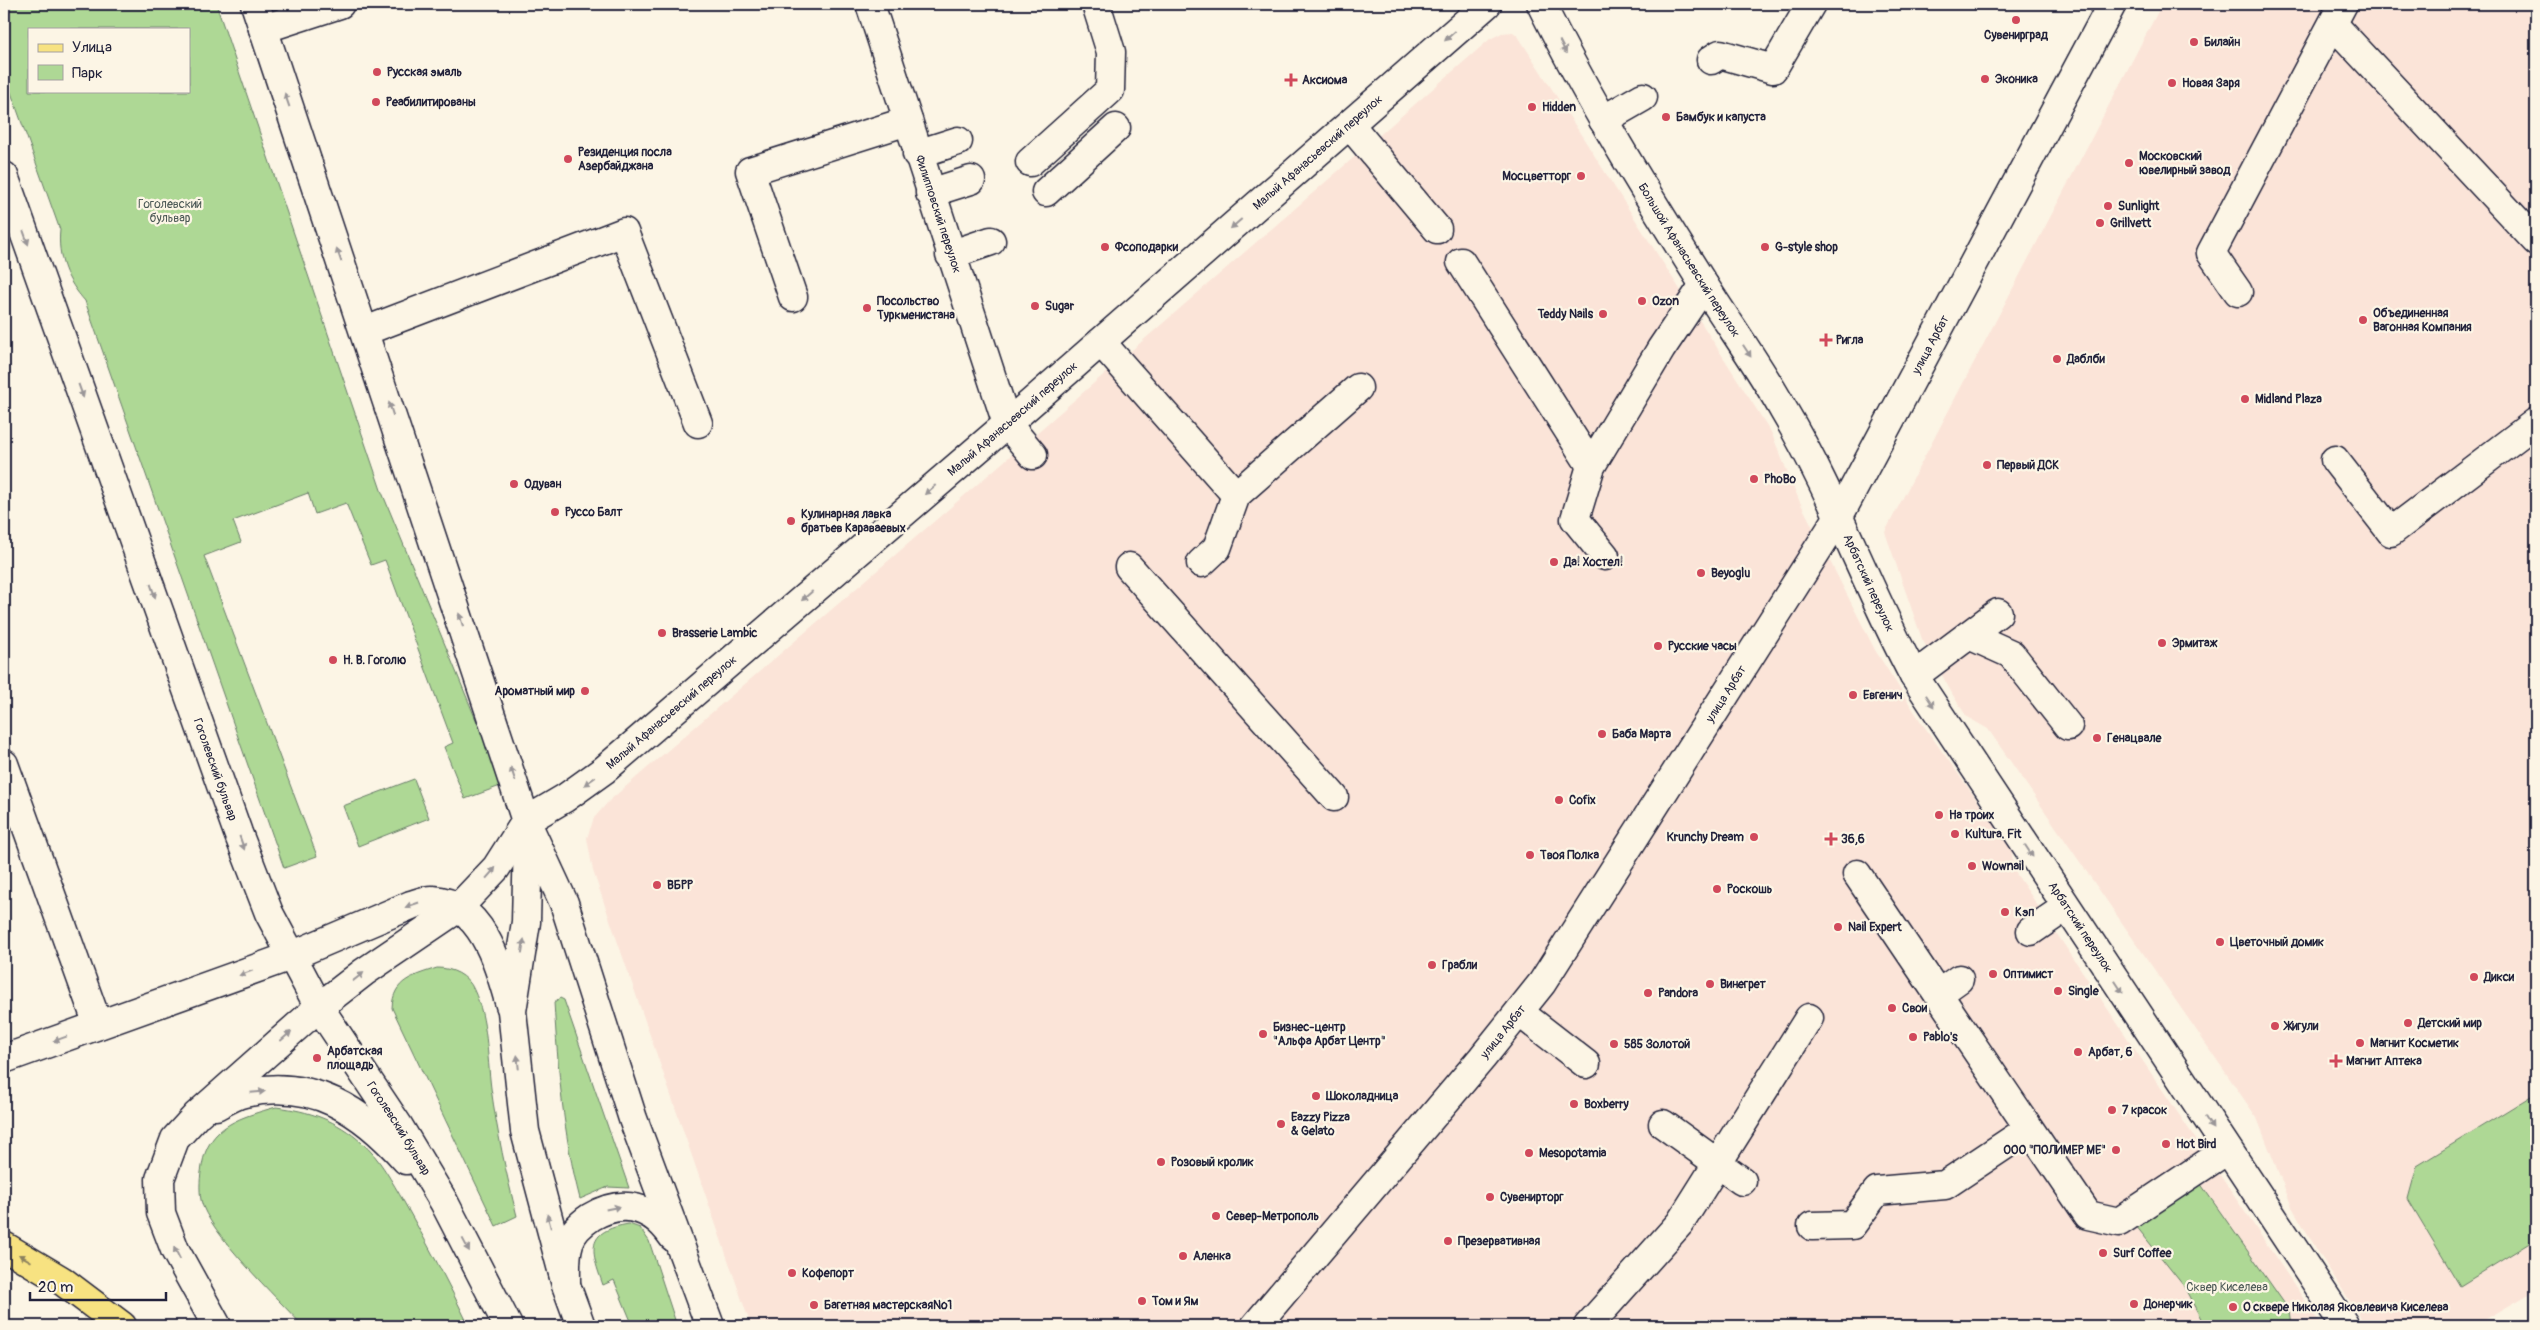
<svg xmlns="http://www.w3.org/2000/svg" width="2540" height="1330" viewBox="0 0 2540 1330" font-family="Pangolin,sans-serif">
	<rect width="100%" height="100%" fill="#fcf5e5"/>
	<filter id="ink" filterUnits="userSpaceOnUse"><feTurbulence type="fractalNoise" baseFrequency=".02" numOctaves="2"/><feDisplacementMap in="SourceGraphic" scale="10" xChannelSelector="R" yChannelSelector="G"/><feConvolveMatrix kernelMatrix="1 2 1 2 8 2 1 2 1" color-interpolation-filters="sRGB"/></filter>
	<g filter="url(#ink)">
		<g fill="#fbe4d8">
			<path d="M2162,4h374v1286l-62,36h-108l-46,-71 -28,-48 -35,-89 -269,-389 -21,-12 -13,-20 -32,-58 -37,-107z"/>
			<path d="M1513,32l5,4 253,396 28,68 76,150 46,72 91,127 1,20 309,457h-1571l-158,-455 -6,-33 7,-20 15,-17 385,-331 496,-431 12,-6z"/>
		</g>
		<g fill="#aed895" stroke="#687d68" fill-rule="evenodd">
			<path d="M4,4h212l165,486 122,295 -38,14 -21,-52 9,-4 -68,-183 -14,5 -25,-62 -31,11 -7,-21 -75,28 8,21 -37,14 113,300 -33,12 -199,-567c-18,-20 -28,-44 -25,-71l-56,-157zM29,29h160v62h-160z"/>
			<path d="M414,779l15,39 -71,28 -15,-40z"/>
			<path d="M437,968c15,0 31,7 37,22 14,30 13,66 17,98 6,43 15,86 26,128l-21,10 -104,-218c1,-28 21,-32 45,-40z"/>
			<path d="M560,998l4,2 65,188 -21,-1 -28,12c-17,-65 -22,-130 -26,-197z"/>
			<path d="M2536,1093v146l-76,47 -52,-87 9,-33z"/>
			<path d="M276,1107c33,4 61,13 86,36 18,15 30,39 42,59 23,41 45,82 65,124h-166c-24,-26 -96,-95 -102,-126 -2,-12 -1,-23 1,-34 6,-41 40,-49 74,-59z"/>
			<path d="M2200,1183l89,127 2,16h-86l-22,-41 -47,-59z"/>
			<path d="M629,1224l11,4 9,13 28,85h-44l-19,-46 -11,5c-12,-34 -19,-54 26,-61z"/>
		</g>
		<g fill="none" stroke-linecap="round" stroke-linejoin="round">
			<g stroke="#22223b" stroke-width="31">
				<g id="service">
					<path d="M2333,24l203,217"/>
					<path d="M263,29l77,-25"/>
					<path d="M1711,60l9,-6 53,15 38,-65"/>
					<path d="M1603,120l40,-23"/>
					<path d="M1350,125l87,104"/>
					<path d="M917,154l41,-13"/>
					<path d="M1030,162l80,-72 1,-38 -15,-48"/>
					<path d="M1046,192l70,-64"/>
					<path d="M930,193l41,-13"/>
					<path d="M950,255l41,-14"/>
					<path d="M1461,262l130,204"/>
					<path d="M2238,292l-27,-39 132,-249"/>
					<path d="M793,297l-43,-126 158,-50"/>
					<path d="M365,331l259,-99 74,191"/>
					<path d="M1101,342l135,153 122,-107"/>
					<path d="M1007,424l26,31"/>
					<path d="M2335,460l56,72 145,-110"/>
					<path d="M1605,556l-30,-37 16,-53 70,-117 43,-64"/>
					<path d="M1201,563l16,-15 19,-53"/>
					<path d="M1129,567l205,230"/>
					<path d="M1969,635l42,19 57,72"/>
					<path d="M1914,676l84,-63"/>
					<path d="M4,764l94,261"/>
					<path d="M1857,874l81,120"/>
					<path d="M2031,931l35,-24"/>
					<path d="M1959,979l-21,15 150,221 31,7 108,-72"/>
					<path d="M1519,1012l67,52"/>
					<path d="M1663,1124l79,57"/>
					<path d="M1812,1226l40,-1 25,-34 68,-6 84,-56"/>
					<path d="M1588,1326l92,-103 129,-205"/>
				</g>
			</g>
			<g stroke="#22223b" stroke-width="31">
				<g id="pedestrian">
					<path id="s1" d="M1255,1326l227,-268 60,-75 297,-467 273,-512"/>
				</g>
			</g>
			<g stroke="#22223b" stroke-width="31">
				<g id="minor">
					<path id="s2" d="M870,4l137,420"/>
					<path id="s3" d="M1541,4c48,97 105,189 163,281 26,41 55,81 79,124 51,85 84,180 131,267l431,650"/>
					<path d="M566,1281c0,-12 -1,-26 3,-38 3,-11 13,-20 22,-26 32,-19 61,-11 82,20"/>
					<path id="s4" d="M710,1326l-77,-207 -69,-216 -38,-82 39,-23 39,-28 403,-346 480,-420"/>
				</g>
			</g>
			<g stroke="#22223b" stroke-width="31">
				<g id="secondary">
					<path d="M255,4l271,817 2,18 -2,83 -14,89 13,120 41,154 15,41"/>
					<path id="s5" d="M4,176l234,657 31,80 50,94 79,118 46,77 64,124"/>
					<path d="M4,1059l287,-103 120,-51c7,-2 15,-6 22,-5 50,3 66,67 77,105"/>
					<path d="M216,1106c9,-5 19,-11 28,-13 69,-15 118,17 162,67"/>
					<path d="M217,1326l-42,-76 -14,-37 -1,-34 15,-40 22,-24 122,-108 45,-35 93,-63 39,-41 30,-47"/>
				</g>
			</g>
			<g stroke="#22223b" stroke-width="31">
				<path id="primary" d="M4,1246l57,34 61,46"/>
			</g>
			<use href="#service" stroke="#fcf5e5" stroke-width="28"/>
			<use href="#pedestrian" stroke="#fcf5e5" stroke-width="28"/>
			<use href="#minor" stroke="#fcf5e5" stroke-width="28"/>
			<use href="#secondary" stroke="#fcf5e5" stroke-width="28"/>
			<use href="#primary" stroke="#f7e281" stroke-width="28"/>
		</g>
		<defs><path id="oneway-solid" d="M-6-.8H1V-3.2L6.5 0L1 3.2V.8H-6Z" transform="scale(1.25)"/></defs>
		<g fill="#9a9698">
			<use href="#oneway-solid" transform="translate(1450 36) rotate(138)"/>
			<use href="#oneway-solid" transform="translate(1563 47) rotate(62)"/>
			<use href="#oneway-solid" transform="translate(287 100) rotate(-109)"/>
			<use href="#oneway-solid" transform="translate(1236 224) rotate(139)"/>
			<use href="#oneway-solid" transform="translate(26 238) rotate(70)"/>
			<use href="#oneway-solid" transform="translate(339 255) rotate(-109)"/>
			<use href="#oneway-solid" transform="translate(1747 351) rotate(57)"/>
			<use href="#oneway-solid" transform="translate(81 391) rotate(70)"/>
			<use href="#oneway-solid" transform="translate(391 409) rotate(-108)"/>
			<use href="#oneway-solid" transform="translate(930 490) rotate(139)"/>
			<use href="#oneway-solid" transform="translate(153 591) rotate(71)"/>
			<use href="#oneway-solid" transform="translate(807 596) rotate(139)"/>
			<use href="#oneway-solid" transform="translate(461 620) rotate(-108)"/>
			<use href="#oneway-solid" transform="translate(1930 701) rotate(57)"/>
			<use href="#oneway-solid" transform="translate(513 774) rotate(-108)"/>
			<use href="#oneway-solid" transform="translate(590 781) rotate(144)"/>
			<use href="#oneway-solid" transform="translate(242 843) rotate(70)"/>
			<use href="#oneway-solid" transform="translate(2029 851) rotate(57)"/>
			<use href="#oneway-solid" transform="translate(491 873) rotate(-49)"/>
			<use href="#oneway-solid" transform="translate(412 905) rotate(161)"/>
			<use href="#oneway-solid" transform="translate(523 946) rotate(-81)"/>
			<use href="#oneway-solid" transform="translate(246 973) rotate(160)"/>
			<use href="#oneway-solid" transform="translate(358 977) rotate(-38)"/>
			<use href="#oneway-solid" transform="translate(2119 987) rotate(57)"/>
			<use href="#oneway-solid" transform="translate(286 1036) rotate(-41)"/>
			<use href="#oneway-solid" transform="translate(60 1039) rotate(160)"/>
			<use href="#oneway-solid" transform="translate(518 1062) rotate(-96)"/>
			<use href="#oneway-solid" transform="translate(258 1092) rotate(-5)"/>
			<use href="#oneway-solid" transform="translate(2209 1123) rotate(57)"/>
			<use href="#oneway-solid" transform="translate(613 1208) rotate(-12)"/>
			<use href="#oneway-solid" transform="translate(549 1221) rotate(-105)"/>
			<use href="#oneway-solid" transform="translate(466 1245) rotate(62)"/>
			<use href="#oneway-solid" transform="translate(177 1253) rotate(-116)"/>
		</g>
		<use fill="#8c825e" href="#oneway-solid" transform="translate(25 1258) rotate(-150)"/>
	</g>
	<g fill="#d1495b" stroke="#fcf5e5" stroke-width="2">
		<circle cx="2016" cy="20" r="5"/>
		<circle cx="2194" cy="42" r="5"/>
		<circle cx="377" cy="72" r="5"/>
		<circle cx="1985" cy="79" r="5"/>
		<path d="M1288.5 72.5h5v5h5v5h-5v5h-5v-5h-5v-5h5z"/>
		<circle cx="2172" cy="83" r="5"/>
		<circle cx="376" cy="102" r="5"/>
		<circle cx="1532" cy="107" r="5"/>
		<circle cx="1666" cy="117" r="5"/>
		<circle cx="568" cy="159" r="5"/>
		<circle cx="2129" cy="163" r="5"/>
		<circle cx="1581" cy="176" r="5"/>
		<circle cx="2108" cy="206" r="5"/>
		<circle cx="2100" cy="223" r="5"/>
		<circle cx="1105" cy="247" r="5"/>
		<circle cx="1765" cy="247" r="5"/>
		<circle cx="1642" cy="301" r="5"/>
		<circle cx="1035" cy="306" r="5"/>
		<circle cx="867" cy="308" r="5"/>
		<circle cx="1603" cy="314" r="5"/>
		<circle cx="2363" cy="320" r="5"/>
		<path d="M1823.5 332.5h5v5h5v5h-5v5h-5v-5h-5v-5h5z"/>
		<circle cx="2057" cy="359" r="5"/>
		<circle cx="2245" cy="399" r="5"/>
		<circle cx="1987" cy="465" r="5"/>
		<circle cx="1754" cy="479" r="5"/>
		<circle cx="514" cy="484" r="5"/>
		<circle cx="555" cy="512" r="5"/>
		<circle cx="791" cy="521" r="5"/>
		<circle cx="1554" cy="562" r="5"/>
		<circle cx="1701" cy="573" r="5"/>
		<circle cx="662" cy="633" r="5"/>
		<circle cx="2162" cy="643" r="5"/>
		<circle cx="1658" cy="646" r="5"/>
		<circle cx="333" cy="660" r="5"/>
		<circle cx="585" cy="691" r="5"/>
		<circle cx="1853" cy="695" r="5"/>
		<circle cx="1602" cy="734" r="5"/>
		<circle cx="2097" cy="738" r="5"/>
		<circle cx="1559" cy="800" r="5"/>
		<circle cx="1939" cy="815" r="5"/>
		<circle cx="1955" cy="834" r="5"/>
		<circle cx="1754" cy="837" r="5"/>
		<path d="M1828.5 831.5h5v5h5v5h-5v5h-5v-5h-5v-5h5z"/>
		<circle cx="1530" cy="855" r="5"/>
		<circle cx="1972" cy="866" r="5"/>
		<circle cx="657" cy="885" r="5"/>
		<circle cx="1717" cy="889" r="5"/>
		<circle cx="2005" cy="912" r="5"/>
		<circle cx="1838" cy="927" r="5"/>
		<circle cx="2220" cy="942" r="5"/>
		<circle cx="1432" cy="965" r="5"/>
		<circle cx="1993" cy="974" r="5"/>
		<circle cx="2474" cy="977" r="5"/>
		<circle cx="1710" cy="984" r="5"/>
		<circle cx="2058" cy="991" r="5"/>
		<circle cx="1648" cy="993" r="5"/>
		<circle cx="1892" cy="1008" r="5"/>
		<circle cx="2408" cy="1023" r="5"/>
		<circle cx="2275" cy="1026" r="5"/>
		<circle cx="1263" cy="1034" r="5"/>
		<circle cx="1913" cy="1037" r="5"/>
		<circle cx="2360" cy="1043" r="5"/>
		<circle cx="1614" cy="1044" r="5"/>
		<circle cx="2078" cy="1052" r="5"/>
		<circle cx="317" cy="1058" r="5"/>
		<path d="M2333.5 1053.5h5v5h5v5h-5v5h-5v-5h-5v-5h5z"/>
		<circle cx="1316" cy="1096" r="5"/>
		<circle cx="1574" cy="1104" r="5"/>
		<circle cx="2112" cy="1110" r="5"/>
		<circle cx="1281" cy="1124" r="5"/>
		<circle cx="2166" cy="1144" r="5"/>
		<circle cx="2116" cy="1150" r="5"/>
		<circle cx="1529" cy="1153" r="5"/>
		<circle cx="1161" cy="1162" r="5"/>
		<circle cx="1490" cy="1197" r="5"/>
		<circle cx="1216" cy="1216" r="5"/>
		<circle cx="1448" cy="1241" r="5"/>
		<circle cx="2103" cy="1253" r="5"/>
		<circle cx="1183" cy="1256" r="5"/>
		<circle cx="792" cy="1273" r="5"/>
		<circle cx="1142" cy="1301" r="5"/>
		<circle cx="2134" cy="1304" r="5"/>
		<circle cx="814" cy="1305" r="5"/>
		<circle cx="2233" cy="1307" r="5"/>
	</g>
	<g text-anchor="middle" stroke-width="4.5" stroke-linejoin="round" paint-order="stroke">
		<g font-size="12" font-weight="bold" fill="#22223b" stroke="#fcf5e5" text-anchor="start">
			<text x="2016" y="39" text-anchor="middle">Сувенирград</text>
			<text x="2204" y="46">Билайн</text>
			<text x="387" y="76">Русская эмаль</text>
			<text x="1995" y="83">Эконика</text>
			<text x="1302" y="84">Аксиома</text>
			<text x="2182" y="87">Новая Заря</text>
			<text x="386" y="106">Реабилитированы</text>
			<text x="1542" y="111">Hidden</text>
			<text x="1676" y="121">Бамбук и капуста</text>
			<text x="578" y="156">Резиденция посла<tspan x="578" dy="14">Азербайджана</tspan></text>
			<text x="2139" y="160">Московский<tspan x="2139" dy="14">ювелирный завод</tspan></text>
			<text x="1571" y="180" text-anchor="end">Мосцветторг</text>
			<text x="2118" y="210">Sunlight</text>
			<text x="2110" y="227">Grillvett</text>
			<text x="1115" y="251">Фсоподарки</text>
			<text x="1775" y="251">G-style shop</text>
			<text x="877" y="305">Посольство<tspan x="877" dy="14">Туркменистана</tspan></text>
			<text x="1652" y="305">Ozon</text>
			<text x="1045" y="310">Sugar</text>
			<text x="2373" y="317">Объединенная<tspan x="2373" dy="14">Вагонная Компания</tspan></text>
			<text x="1593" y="318" text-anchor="end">Teddy Nails</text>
			<text x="1836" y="344">Ригла</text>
			<text x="2067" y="363">Даблби</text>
			<text x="2255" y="403">Midland Plaza</text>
			<text x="1997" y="469">Первый ДСК</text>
			<text x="1764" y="483">PhoBo</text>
			<text x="524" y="488">Одуван</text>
			<text x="565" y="516">Руссо Балт</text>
			<text x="801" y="518">Кулинарная лавка<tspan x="801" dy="14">братьев Караваевых</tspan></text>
			<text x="1564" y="566">Да! Хостел!</text>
			<text x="1711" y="577">Beyoglu</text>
			<text x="672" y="637">Brasserie Lambic</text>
			<text x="2172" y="647">Эрмитаж</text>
			<text x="1668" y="650">Русские часы</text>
			<text x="343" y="664">Н. В. Гоголю</text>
			<text x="575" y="695" text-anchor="end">Ароматный мир</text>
			<text x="1863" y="699">Евгенич</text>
			<text x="1612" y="738">Баба Марта</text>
			<text x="2107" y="742">Генацвале</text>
			<text x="1569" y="804">Cofix</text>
			<text x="1949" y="819">На троих</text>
			<text x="1965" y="838">Kultura. Fit</text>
			<text x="1744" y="841" text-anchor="end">Krunchy Dream</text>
			<text x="1841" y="843">36,6</text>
			<text x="1540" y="859">Твоя Полка</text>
			<text x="1982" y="870">Wownail</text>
			<text x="667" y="889">ВБРР</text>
			<text x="1727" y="893">Роскошь</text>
			<text x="2015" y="916">Кэп</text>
			<text x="1848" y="931">Nail Expert</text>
			<text x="2230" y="946">Цветочный домик</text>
			<text x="1442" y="969">Грабли</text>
			<text x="2003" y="978">Оптимист</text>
			<text x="2484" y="981">Дикси</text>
			<text x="1720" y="988">Винегрет</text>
			<text x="2068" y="995">Single</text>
			<text x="1658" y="997">Pandora</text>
			<text x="1902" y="1012">Свои</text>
			<text x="2418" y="1027">Детский мир</text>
			<text x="2285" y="1030">Жигули</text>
			<text x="1273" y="1031">Бизнес-центр<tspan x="1273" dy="14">"Альфа Арбат Центр"</tspan></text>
			<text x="1923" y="1041">Pablo's</text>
			<text x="2370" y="1047">Магнит Косметик</text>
			<text x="1624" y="1048">585 Золотой</text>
			<text x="327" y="1055">Арбатская<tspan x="327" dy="14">площадь</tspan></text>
			<text x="2088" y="1056">Арбат, 6</text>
			<text x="2346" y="1065">Магнит Аптека</text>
			<text x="1326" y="1100">Шоколадница</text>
			<text x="1584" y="1108">Boxberry</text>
			<text x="2122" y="1114">7 красок</text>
			<text x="1291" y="1121">Eazzy Pizza<tspan x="1291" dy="14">&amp; Gelato</tspan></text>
			<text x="2176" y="1148">Hot Bird</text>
			<text x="2106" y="1154" text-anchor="end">ООО "ПОЛИМЕР МЕ"</text>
			<text x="1539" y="1157">Mesopotamia</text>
			<text x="1171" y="1166">Розовый кролик</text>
			<text x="1500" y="1201">Сувенирторг</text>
			<text x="1226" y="1220">Север-Метрополь</text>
			<text x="1458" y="1245">Презервативная</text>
			<text x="2113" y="1257">Surf Coffee</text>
			<text x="1193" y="1260">Аленка</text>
			<text x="802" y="1277">Кофепорт</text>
			<text x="1152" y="1305">Том и Ям</text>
			<text x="2144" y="1308">Донерчик</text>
			<text x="824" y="1309">Багетная мастерская№1</text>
			<text x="2243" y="1311">О сквере Николая Яковлевича Киселева</text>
		</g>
		<g font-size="12" fill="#22223b" stroke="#fcf5e5">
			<text dy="4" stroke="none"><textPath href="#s4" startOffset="1575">Малый Афанасьевский переулок</textPath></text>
			<text dy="4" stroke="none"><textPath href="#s2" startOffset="221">Филипповский переулок</textPath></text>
			<text dy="4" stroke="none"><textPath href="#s3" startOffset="296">Большой Афанасьевский переулок</textPath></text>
			<text dy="4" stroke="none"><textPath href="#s1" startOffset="1195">улица Арбат</textPath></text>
			<text dy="4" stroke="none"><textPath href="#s4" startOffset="1170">Малый Афанасьевский переулок</textPath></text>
			<text dy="4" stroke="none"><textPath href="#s3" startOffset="666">Арбатский переулок</textPath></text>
			<text dy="4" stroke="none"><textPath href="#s1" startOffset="790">улица Арбат</textPath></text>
			<text dy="4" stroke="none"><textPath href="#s4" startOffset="720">Малый Афанасьевский переулок</textPath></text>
			<text dy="4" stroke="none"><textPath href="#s5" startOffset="630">Гоголевский бульвар</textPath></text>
			<text dy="4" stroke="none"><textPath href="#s3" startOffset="1071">Арбатский переулок</textPath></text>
			<text dy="4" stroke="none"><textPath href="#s1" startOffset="385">улица Арбат</textPath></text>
			<text dy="4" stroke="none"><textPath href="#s5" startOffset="1035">Гоголевский бульвар</textPath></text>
		</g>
		<g font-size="12" fill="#4c5956" stroke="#fcf5e5">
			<text x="170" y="208">Гоголевский<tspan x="170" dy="14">бульвар</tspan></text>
			<text x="2227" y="1291">Сквер Киселева</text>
		</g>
	</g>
	<rect width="2540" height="1330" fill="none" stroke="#fcf5e5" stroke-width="20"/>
	<rect x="10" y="10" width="2520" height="1310" fill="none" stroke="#22223b" stroke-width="2" filter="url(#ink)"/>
	<rect x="28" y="28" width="162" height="65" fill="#fcf5e5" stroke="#a5a1a1"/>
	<rect x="38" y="44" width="25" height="8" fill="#f7e281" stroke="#a5a1a1"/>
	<text x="72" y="52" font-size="15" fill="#22223b">Улица</text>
	<rect x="38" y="65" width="25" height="15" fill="#aed895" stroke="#a5a1a1"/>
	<text x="72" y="78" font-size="15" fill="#22223b">Парк</text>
	<path d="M30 1292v8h136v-8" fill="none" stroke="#22223b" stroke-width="2.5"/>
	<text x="38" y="1292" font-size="15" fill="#22223b" stroke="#fcf5e5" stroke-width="4" paint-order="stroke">20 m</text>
</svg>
